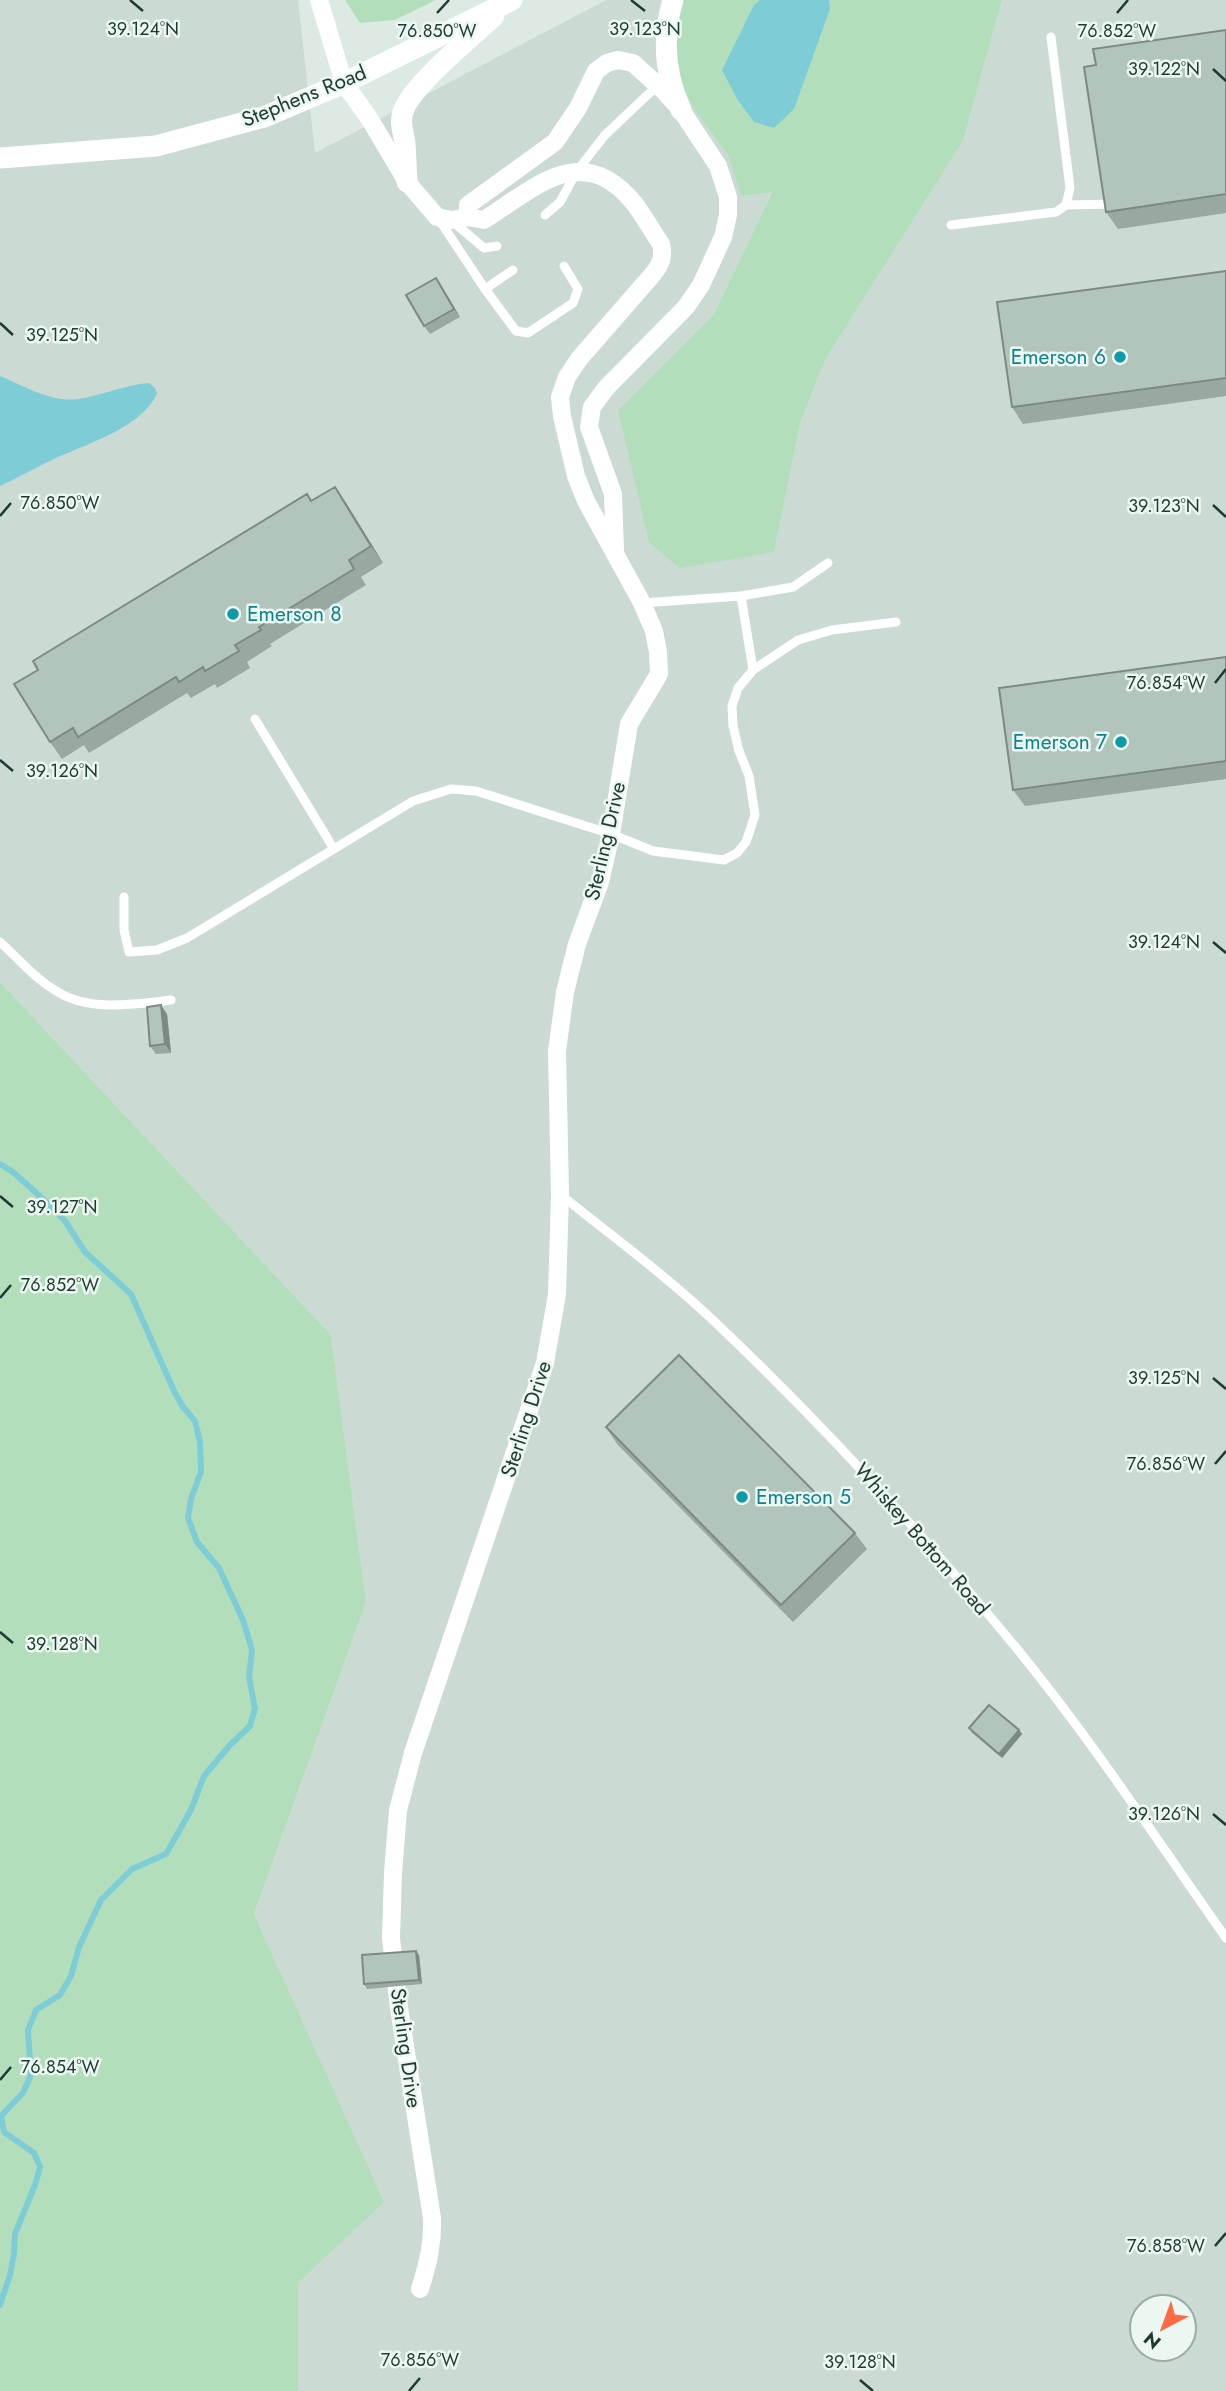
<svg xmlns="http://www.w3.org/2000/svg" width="1226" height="2391" viewBox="0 0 1226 2391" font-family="Jost,sans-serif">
	<rect width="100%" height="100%" fill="#ddeae4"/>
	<path fill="#cbdad2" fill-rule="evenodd" d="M0,0h298l17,153 291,-153h76l14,112 32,43 13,41 31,-5 -58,123 -96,96 156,142 26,-128 25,-64 138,-219 39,-141h224v2391h-928v-108l85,-81 -129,-288 112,-312 -35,-267 -331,-353zM1142,2307h42v42h-42z"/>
	<g fill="#b3debc">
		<path d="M345,0h91l-41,20 -35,3z"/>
		<path d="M682,0h320l-39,141 -138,219 -25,64 -26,128 -95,16 -30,-26 -31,-132 96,-96 58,-122 -31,4 -13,-41 -32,-43 -17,-32 -5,-35z"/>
		<path d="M0,982l331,353 35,267 -112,312 130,288 -86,81v108h-298z"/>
	</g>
	<g fill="#7ecdd6">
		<path d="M760,0h69l1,9 -36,100 -20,19 -20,-6 -17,-23 -15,-29 32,-65z"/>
		<path d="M0,376c24,10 52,27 79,23 24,-4 46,-14 70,-16l6,5 2,6c-16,33 -67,49 -99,63 -19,9 -39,20 -58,29z"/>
	</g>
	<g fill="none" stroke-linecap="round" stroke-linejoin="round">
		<path stroke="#7ecdd6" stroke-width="6" d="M0,1164l13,8 31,28 21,21 20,31 46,42 43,97 9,16 12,14 5,21 1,30 -10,27 -3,19 9,24 22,26 24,52 9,30 -3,27 6,32 -5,17 -20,19 -26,31 -13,34 -25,44 -34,15 -31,31 -22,47 -8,29 -11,19 -24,15 -8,20 3,45 -8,18 -22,23 3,16 30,21 6,14 -5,18 -20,49 -1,20 -4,21 -10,30"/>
		<g stroke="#fff" stroke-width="9">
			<path d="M1066,205l48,-1"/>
			<path d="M545,215l15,-13 17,-31 28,-36 53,-50"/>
			<path d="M438,218l47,71"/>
			<path d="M452,221l32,27 13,-2"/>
			<path d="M951,225l105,-13 10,-7 4,-17 -19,-151"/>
			<path d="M513,270l-28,19 31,42 12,2 45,-30 5,-14 -14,-23"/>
			<path d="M741,596l12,74"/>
			<path d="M642,603l99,-7 52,-9 35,-24"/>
			<path d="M255,719l79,130"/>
			<path d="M124,897v33l5,22 28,-2 30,-12 226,-137 38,-12 25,2 135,43 42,17 71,9 13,-7 9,-11 9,-27 -6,-39 -10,-25 -6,-25 -1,-20 6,-18 15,-18 45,-30 34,-10 64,-8"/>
			<path d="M0,942c18,16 36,38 58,50 32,20 78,12 113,8"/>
			<path d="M561,1195c52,42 107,82 155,128 104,99 201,204 292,315 79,95 147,199 218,300"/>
		</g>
		<g stroke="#fff" stroke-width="18">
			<path d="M319,0l25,83 25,35 38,64 30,35 14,3 17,-3 16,3c52,-33 98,-80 150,-17 10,13 18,28 27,41 3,13 0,20 -8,30l-74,85 -12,18 -7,20 2,19 14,60 10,25 56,102 12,28 4,21 1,22 -30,50 -18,110 -11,48 -23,62 -12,48 -8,59 3,143 -3,100 -12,69 -132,390 -15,57 -5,63 -2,65 8,70 33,210c1,25 -4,46 -12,71"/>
			<path d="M468,217v-12l87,-63 23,-34 18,-37 11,-8 11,-3 15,3 31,28 17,19 37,56 10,31v18l-5,22 -22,48 -15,22 -80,81 -14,19 -3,20 24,67 2,56"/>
		</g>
		<g stroke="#fff" stroke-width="21">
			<path d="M673,0c-11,37 -8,75 8,110"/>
			<path d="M0,158l156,-12 108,-29 80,-34 168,-83"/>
			<path d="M407,182c-1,-13 -1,-26 -2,-38 -1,-10 -5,-18 -3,-28 3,-26 71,-80 92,-100"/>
		</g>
	</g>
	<g fill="#99a9a2">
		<path d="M1226,30v183l-108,16 -12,-17 -10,-147z"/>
		<path d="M1226,271v125l-203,28 -11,-17z"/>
		<path d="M442,287l18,30 -30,17 -6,-8z"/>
		<path d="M312,501l34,2 37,60 -22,14 5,8 -96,59 2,2 -25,16 3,6 -33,20 -2,-4 -24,14 -4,-5 -98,60 -5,-8 -22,14 -12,-17z"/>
		<path d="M1226,657v122l-201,27 -12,-16z"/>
		<path d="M167,1014l4,39 -15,1 -6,-8z"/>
		<path d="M606,1427l249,106 12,16 -74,73 -176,-178z"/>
		<path d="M969,1728l50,2 3,4 -20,24 -30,-25z"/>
		<path d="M419,1955l3,29 -55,5 -3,-5z"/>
	</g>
	<g fill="#7d8a84">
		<path d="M436,278l6,9 18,30 -6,-8z"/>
		<path d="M335,487l11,16 37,60 -12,-17z"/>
		<path d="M161,1005l6,9 4,39 -6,-9z"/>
		<path d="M1019,1730l3,4 -20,24 -3,-4z"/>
		<path d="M416,1951l3,4 3,29 -3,-4z"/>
	</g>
	<g fill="#b2c5bc" stroke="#7d8a84" stroke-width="2">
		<path d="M1226,30v164l-120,18 -22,-145 12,-2 -3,-16z"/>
		<path d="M1226,271v107l-214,29 -15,-105z"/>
		<path d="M436,278l18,31 -30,17 -18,-31z"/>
		<path d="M335,487l36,59 -22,14 5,9 -95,58 2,3 -26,15 4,6 -34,20 -2,-4 -24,15 -3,-5 -98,60 -5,-9 -23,14 -36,-58 24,-14 -5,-9 274,-167 4,7z"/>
		<path d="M1226,657v104l-213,29 -14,-102z"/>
		<path d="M161,1005l4,39 -15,2 -3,-39z"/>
		<path d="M679,1355l176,178 -74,72 -175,-178z"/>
		<path d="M989,1705l30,25 -20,24 -30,-26z"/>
		<path d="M416,1951l3,29 -55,4 -2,-29z"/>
	</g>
	<path fill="none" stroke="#1d3b31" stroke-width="2.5" d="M130,0l13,11M631,0l14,11M437,13l12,-13M1117,13l11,-13M1213,69l13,12M0,323l13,12M1213,505l13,12M0,516l11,-13M1215,683l11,-14M0,760l13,11M1213,942l13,11M0,1196l13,11M0,1298l11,-13M1213,1378l13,11M1215,1464l11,-13M0,1632l13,11M1213,1814l13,11M0,2080l11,-13M1215,2246l11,-13M860,2380l13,11M409,2391l11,-13"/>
	<g fill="#0f9aa8" stroke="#edf7f1" stroke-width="2.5">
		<circle cx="1120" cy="357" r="7"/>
		<circle cx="233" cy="614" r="7"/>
		<circle cx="1121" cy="742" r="7"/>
		<circle cx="742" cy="1497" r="7"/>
	</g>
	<g text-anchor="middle" stroke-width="5" stroke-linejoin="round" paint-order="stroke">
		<g font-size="21" fill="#1d3b31" stroke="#edf7f1">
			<text transform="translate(304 96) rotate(-22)" y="7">Stephens Road</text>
			<text transform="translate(605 841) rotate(-77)" y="7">Sterling Drive</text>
			<text transform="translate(526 1419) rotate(-72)" y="7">Sterling Drive</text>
			<text transform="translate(922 1539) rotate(49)" y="7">Whiskey Bottom Road</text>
			<text transform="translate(406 2048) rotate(82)" y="7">Sterling Drive</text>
		</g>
		<g font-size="21" fill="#0d838f" stroke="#edf7f1" text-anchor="end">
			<text x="1106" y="364">Emerson 6</text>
			<text x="247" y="621" text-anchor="start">Emerson 8</text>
			<text x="1107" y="749">Emerson 7</text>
			<text x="756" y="1504" text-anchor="start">Emerson 5</text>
		</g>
	</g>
	<g font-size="18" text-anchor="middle" fill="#1d3b31" stroke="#edf7f1" stroke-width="5" stroke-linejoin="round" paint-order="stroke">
		<text x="143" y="35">39.124°N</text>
		<text x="645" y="35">39.123°N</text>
		<text x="437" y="37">76.850°W</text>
		<text x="1117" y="37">76.852°W</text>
		<text x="1164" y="75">39.122°N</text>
		<text x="62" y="341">39.125°N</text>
		<text x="60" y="509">76.850°W</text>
		<text x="1164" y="512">39.123°N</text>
		<text x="1166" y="689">76.854°W</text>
		<text x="62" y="777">39.126°N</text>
		<text x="1164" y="948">39.124°N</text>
		<text x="62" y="1213">39.127°N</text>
		<text x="60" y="1291">76.852°W</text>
		<text x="1164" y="1384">39.125°N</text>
		<text x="1166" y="1470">76.856°W</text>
		<text x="62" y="1650">39.128°N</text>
		<text x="1164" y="1820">39.126°N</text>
		<text x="60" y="2073">76.854°W</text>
		<text x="1166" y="2252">76.858°W</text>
		<text x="420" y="2366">76.856°W</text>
		<text x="860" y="2368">39.128°N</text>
	</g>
	<g transform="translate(1163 2328) rotate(221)"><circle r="33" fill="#edf7f1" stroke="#9aaca4" stroke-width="2"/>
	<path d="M0-5L12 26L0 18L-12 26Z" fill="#ff6a46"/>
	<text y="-10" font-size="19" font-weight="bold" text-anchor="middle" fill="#1d3b31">N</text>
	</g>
</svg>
